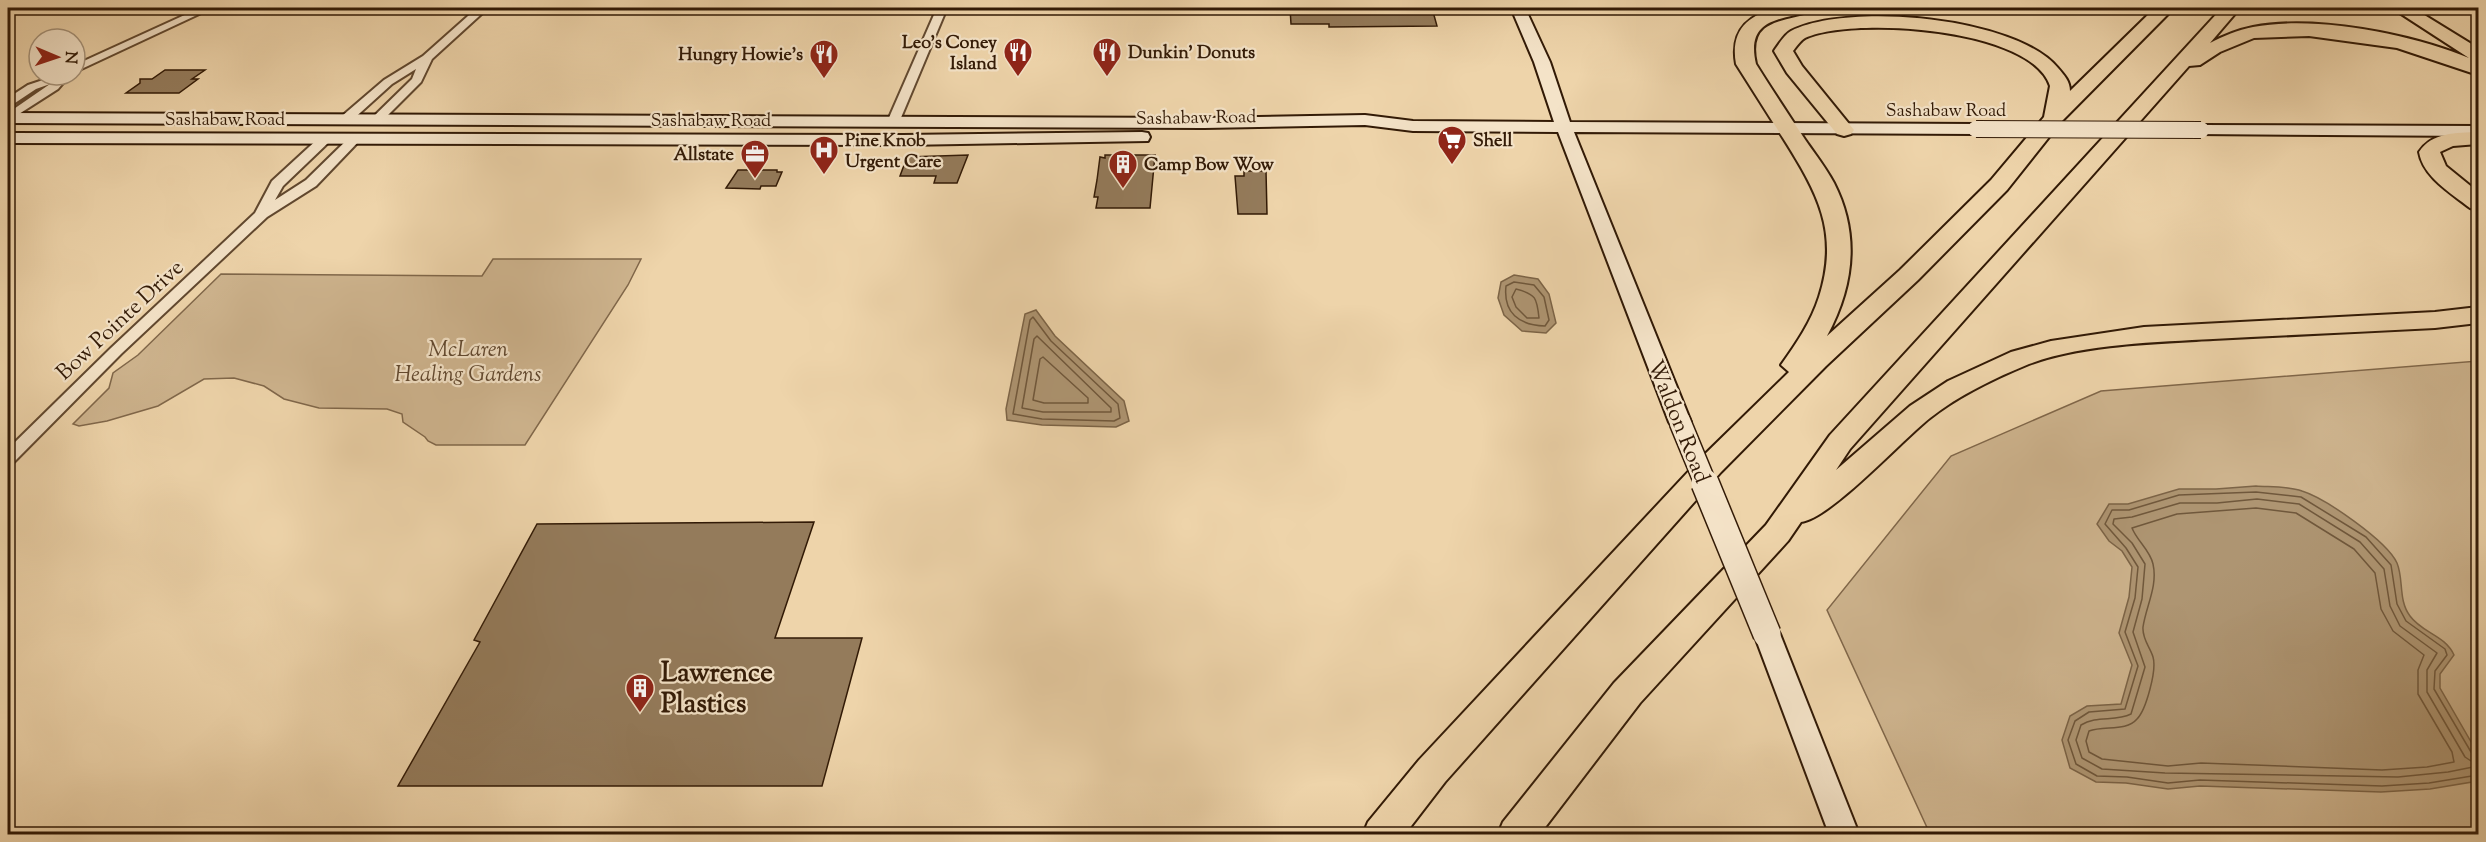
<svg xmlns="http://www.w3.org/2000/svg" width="2486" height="842" viewBox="0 0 2486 842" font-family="'Sorts Mill Goudy',serif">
	<rect width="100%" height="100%" fill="#eed4aa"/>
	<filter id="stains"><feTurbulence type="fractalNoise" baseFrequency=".00333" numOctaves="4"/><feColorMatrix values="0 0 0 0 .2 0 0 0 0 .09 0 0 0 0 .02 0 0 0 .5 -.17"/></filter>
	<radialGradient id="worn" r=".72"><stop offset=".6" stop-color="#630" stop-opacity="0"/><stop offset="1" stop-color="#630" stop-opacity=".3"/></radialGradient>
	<g fill="#ceb48e" stroke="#80674a" stroke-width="1.5">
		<path d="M493,259h148l-13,26 -103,160h-89l-8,-4 -3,-4 -22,-15 -1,-8 -15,-5 -68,-1 -35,-9 -20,-13 -30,-8 -30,1 -46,27 -51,15 -28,5 -6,-2 36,-36 4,-15 25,-18 83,-81 261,2z"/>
		<path d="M2478,361v473h-548l-103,-224 124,-154 150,-65z"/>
	</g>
	<g fill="#ae9572" stroke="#7c6447" stroke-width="1.5">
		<path d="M1514,275l24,4 11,15 7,29 -10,10 -24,-2 -18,-16 -6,-17 3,-16z"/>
		<path d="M1036,310l19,26 69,65 5,20 -13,6 -74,-2 -35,-5 -1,-11 19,-95z"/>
		<path d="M2256,486c15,1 33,0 46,5 23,7 85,50 95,72 7,17 1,37 13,53 12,17 35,19 44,39l-14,19v14l38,66v27l-48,8 -49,3 -181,-6 -32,3 -42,-6 -30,-1 -26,-14 -8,-28 8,-24 17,-10 34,-2 11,-39 -13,-32 10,-36 3,-30 -10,-16 -13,-10 -12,-17 12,-20h19l51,-15h37z"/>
	</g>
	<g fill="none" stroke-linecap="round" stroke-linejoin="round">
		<g stroke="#70583c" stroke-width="1.5">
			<path d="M1514,282l20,3 10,12 5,23 -4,6c-26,-1 -42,-13 -39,-40z"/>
			<path d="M1516,289c20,5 21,9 23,29h-12l-11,-11 -4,-10z"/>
			<path d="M1033,317l18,24 67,63 2,14 -6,3 -72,-2 -29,-5 17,-94z"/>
			<path d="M1037,336l74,72v4h-68l-21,-4 12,-69z"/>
			<path d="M1043,357l45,41v5h-44l-11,-3 7,-41z"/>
			<path d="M2257,499l42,5 61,38 24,27 6,37 10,20 37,27 -10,17v22l38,65 9,6 -1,4 -25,5 -50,5 -233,-4 -63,-4 -20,-11 -6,-18 5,-15c16,-10 34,-3 50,-11l14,-47 -12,-35 9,-33 3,-35 -13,-21 -19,-19 1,-5 18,-2 48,-14h37z"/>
			<path d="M2256,508l40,5 58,36 21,24 6,36 12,22 31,24 -6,15v24l34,58 2,10 -27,5 -45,3 -181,-7 -33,3 -66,-7 -13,-7 -3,-11 3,-10c15,-6 37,1 48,-12 9,-9 20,-49 16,-62 -3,-10 -11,-18 -10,-30 3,-21 15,-41 10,-63 -3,-14 -16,-23 -21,-36l45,-14z"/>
			<path d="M2478,755l-7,-3 -37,-63 1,-18 12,-16 -2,-6 -39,-28 -9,-17 -6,-39 -25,-28 -65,-40 -45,-5 -77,3 -50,15h-17l-7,14 21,24 12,19 -3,31 -10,34 13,34 -13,43 -36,3 -14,9 -7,19 8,24 21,12 30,1 41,6 32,-3 182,6 47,-3 49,-8"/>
		</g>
	</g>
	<g fill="#947b5b" stroke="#321a06" stroke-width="1.5">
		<path d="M1290,8h142l5,18 -108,1v-3h-38z"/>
		<path d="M165,70h40l-13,9h6l-19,14h-53l14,-10v-4h12z"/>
		<path d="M968,155l-11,28h-23l2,-7h-36l7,-19z"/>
		<path d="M1105,155h50l-5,53h-54l2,-11h-4l3,-17 3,-23 5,1z"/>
		<path d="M738,170h39v2h5l-6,14h-15l-1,3 -34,-1z"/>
		<path d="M1244,171h22l1,43h-29l-3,-38h9z"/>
		<path d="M814,522l-39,116h87l-40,148h-424l82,-144 -6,-2 63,-116z"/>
	</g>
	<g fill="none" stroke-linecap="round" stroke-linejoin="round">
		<g stroke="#61482f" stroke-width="4">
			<g id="street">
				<path d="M200,8h12l-137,64v-7z"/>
				<path d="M477,8h11l-56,51 -11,23 -40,40 -4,1 -6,-4 41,-40 4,-10 -24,15 -42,38h-8v-6l42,-36 39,-24z"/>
				<path d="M937,8h10l-47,112 -2,3h-8l-2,-3z"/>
				<path d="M58,75h12l-12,14 -50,32v-8l42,-29 -14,5 -24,16 -4,1v-8l20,-13z"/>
				<path d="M325,135l6,4 -2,3 -46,44 -8,14 31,-20 45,-44h8l2,3 -45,47 -49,31 -146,137 -107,108 -6,1v-14l103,-101 144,-135 17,-32 49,-45z"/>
			</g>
		</g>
		<g stroke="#321a06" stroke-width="4">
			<g id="secondary">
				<path d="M1511,8h14l25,54 20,60 406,2 8,5 -8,5 -402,-2 117,290 -3,5 -8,2 -8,-2 -3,-5 -111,-290 -145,-1 -48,-6 -161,3 -1196,-5v-10l1196,5 161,-3 48,6 141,1 -20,-60z"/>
				<path d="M2201,125l277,1v10l-283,-2 -2,-4 2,-4z"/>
				<path d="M1142,132l6,1 2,4 -2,4 -245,4 -895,-2v-10l895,2z"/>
				<path d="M1767,624l9,3 4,7 79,200h-30l-75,-200 4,-7z"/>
			</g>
		</g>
		<g stroke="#321a06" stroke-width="4">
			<g id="highway">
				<path d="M1778,8h33l-3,4c-32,8 -62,9 -52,52 16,26 33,51 50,77 9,13 20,27 28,42 26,51 20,103 -7,153l73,-66 91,-90 53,-63 6,-31c-18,-58 -197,-70 -245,-48 -5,3 -9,9 -12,13l9,15 52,64 -3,4 -7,2 -7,-2 -50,-61 -13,-22c4,-6 11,-17 17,-20 57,-29 225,-14 267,37 6,7 12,13 12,23l85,-83h19l-113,114 -54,68 -89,90 -92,86 -105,106 -276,310 -40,52h-42l5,-12 51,-62 282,-302 88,-86 -8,-7c15,-21 30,-43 38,-68 21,-65 -2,-105 -36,-159 -16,-25 -31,-49 -47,-74 -6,-33 11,-49 42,-56z"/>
				<path d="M2222,8h18l-30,35c13,-7 28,-13 43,-16 62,-12 158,7 216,31l-77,-50h21l65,40v12l-6,-1 6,3v13l-81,-27 -88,-12 -55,2 -34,14 -20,13 -11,1 -339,383 -14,21 74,-64 38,-25 63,-29 40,-11 93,-14 291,-15 43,-5v16l-43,5c-74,4 -148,7 -222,11 -55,3 -132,5 -184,25 -34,14 -70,31 -99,54 -27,21 -100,101 -129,104l-13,19 -148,162 -100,131h-42l5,-12 111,-139 152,-158 64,-90z"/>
				<path d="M2478,132v12l-25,2 -13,6 6,14 32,26v18l-8,-2c-19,-15 -47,-31 -51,-56 13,-20 37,-19 59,-20z"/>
			</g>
		</g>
		<use href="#street" fill="#f4e3c8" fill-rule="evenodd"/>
		<use href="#secondary" fill="#f4e3c8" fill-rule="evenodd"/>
		<use href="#highway" fill="#eed4aa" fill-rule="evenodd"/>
		<g stroke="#321a06" stroke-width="18" stroke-linecap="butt">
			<path id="secondary-bridge-far2" d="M1976,129l225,1"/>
		</g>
		<g stroke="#321a06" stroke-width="24" stroke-linecap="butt">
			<path id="secondary-bridge-far1" d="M1680,422l26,63"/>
		</g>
		<g stroke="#321a06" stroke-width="30" stroke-linecap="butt">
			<path id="secondary-bridge" d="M1705,483l62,151"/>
		</g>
		<use href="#secondary-bridge-far2" stroke="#f4e3c8" stroke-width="16"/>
		<use href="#secondary-bridge-far1" stroke="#f4e3c8" stroke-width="21"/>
		<use href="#secondary-bridge" stroke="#f4e3c8" stroke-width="27"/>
	</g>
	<defs>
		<g id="restaurant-pin" transform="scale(1.5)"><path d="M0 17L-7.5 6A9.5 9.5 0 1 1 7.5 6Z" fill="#8f2418" stroke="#f4e3c8"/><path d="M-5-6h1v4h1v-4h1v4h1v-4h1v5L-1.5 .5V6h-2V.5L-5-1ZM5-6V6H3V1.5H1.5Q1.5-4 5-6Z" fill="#fff"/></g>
		<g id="supermarket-pin" transform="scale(1.5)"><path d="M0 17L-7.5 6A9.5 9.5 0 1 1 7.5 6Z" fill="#8f2418" stroke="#f4e3c8"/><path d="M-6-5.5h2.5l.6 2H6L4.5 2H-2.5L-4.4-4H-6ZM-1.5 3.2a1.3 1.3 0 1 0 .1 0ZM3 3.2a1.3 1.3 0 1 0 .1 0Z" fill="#fff"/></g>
		<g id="hospital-pin" transform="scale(1.5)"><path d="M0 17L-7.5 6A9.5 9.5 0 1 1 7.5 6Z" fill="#8f2418" stroke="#f4e3c8"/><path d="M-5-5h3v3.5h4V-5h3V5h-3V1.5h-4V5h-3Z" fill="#fff"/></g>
		<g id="office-pin" transform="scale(1.5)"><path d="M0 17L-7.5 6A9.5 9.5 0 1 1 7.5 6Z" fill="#8f2418" stroke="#f4e3c8"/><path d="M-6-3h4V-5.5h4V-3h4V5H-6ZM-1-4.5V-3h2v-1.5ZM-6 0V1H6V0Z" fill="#fff"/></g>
		<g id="building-pin" transform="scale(1.5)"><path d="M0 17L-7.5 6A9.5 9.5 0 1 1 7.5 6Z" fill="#8f2418" stroke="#f4e3c8"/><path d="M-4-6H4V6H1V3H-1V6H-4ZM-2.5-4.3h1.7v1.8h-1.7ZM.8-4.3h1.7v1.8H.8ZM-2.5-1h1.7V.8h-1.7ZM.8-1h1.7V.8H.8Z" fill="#fff"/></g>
	</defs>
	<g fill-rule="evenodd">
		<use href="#restaurant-pin" x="1018" y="52"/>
		<use href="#restaurant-pin" x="1107" y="52"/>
		<use href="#restaurant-pin" x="824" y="54"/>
		<use href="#supermarket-pin" x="1452" y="140"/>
		<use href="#hospital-pin" x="824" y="150"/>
		<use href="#office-pin" x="755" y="154"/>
		<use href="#building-pin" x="1123" y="164"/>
		<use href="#building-pin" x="640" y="688"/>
	</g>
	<g text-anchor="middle" stroke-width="4.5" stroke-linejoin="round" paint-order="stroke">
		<g font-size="18" font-weight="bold" fill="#321a06" stroke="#f4e3c8" text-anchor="start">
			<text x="997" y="48" text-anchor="end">Leo's Coney<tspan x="997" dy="21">Island</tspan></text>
			<text x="1128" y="58">Dunkin' Donuts</text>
			<text x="803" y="60" text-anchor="end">Hungry Howie's</text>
			<text x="845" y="146">Pine Knob<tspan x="845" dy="21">Urgent Care</tspan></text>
			<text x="1473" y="146">Shell</text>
			<text x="734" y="160" text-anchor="end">Allstate</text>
			<text x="1144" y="170">Camp Bow Wow</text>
		</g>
		<g font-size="18" fill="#321a06" stroke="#f4e3c8">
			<text x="1946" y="116">Sashabaw Road</text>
			<text transform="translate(1196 117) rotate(-1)" y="6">Sashabaw Road</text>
			<text x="225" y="125">Sashabaw Road</text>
			<text x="711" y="126">Sashabaw Road</text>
		</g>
		<g font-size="22" fill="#321a06" stroke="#f4e3c8">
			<text transform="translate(119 319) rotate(-43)" y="8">Bow Pointe Drive</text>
			<text transform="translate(1680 421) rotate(68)" y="8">Waldon Road</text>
		</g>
		<g font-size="22" font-style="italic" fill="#61482f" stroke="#f4e3c8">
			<text x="468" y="356">McLaren<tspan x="468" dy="25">Healing Gardens</tspan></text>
		</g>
		<g font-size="27" font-weight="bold" fill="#321a06" stroke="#f4e3c8" text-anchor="start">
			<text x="661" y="681">Lawrence<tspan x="661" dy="31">Plastics</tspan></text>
		</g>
	</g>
	<rect width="2486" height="842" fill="none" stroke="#eed4aa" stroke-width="30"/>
	<rect x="9" y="9" width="2468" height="824" fill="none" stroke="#321a06" stroke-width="3"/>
	<rect x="15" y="15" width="2456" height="812" fill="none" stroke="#321a06" stroke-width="1.5"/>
	<g transform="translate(57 57) rotate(92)"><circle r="28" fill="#f4e3c8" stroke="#a6937a" stroke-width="1.5"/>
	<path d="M0-4.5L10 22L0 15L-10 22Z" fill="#8f2418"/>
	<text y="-9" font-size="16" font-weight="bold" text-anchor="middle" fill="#321a06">N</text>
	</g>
	<rect width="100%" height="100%" filter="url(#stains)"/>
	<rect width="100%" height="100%" fill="url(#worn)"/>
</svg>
